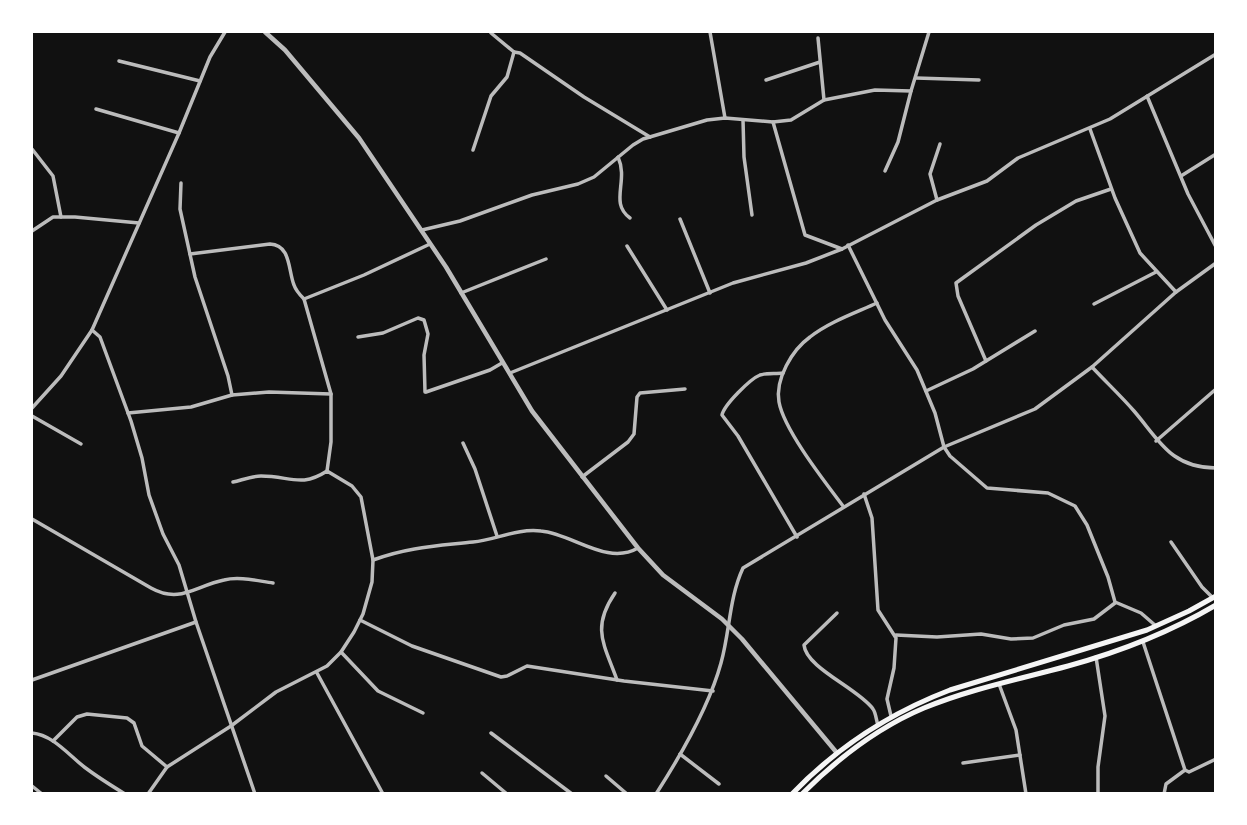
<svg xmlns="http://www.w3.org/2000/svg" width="1247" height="825" viewBox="0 0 1247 825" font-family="Jost,sans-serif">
	<rect width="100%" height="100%" fill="#111"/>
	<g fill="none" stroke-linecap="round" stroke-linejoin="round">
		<g stroke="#bcbcbc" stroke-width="3.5">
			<path d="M710,32l15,86"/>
			<path d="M491,33l23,19 6,1 64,44 66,40"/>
			<path d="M818,38l6,62"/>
			<path d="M119,61l81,20"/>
			<path d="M916,78l63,2"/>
			<path d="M766,80l54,-18"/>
			<path d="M1147,96l41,98 28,53"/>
			<path d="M96,109l83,24"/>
			<path d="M743,120l1,37 8,58"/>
			<path d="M773,122l32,113 37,14"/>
			<path d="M1090,129l25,69 25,55 36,39"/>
			<path d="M32,149l21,27 8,41"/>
			<path d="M473,150l18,-54 16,-19 7,-25"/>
			<path d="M618,157c11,24 -9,46 12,61"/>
			<path d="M885,171l13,-29 13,-51"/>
			<path d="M1181,176l35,-22"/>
			<path d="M181,183l-1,26 15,68 33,99 4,19"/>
			<path d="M937,200l-7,-26 10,-30"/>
			<path d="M680,219l30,74"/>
			<path d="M422,230l38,-9 72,-26 46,-11 16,-7 39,-32 10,-6 64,-19 18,-2 48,4 18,-2 33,-20 51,-10 36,1 18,-59"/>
			<path d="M32,231l21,-14h22l64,6"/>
			<path d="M848,245l37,75 32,50 18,43 9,34 6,9 37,32 61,5 27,13 12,19 21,52 7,25 26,11 15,13"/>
			<path d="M627,246l40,64"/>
			<path d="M190,254l80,-10c21,1 18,26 24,41 2,6 6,10 10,14"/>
			<path d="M461,293l85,-34"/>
			<path d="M1094,304l62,-32"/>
			<path d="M92,330l8,7 31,84 11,37 7,37 14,39 16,31 17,57 59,172"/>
			<path d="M358,337l25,-4 35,-15 6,2 4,14 -4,21 1,37"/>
			<path d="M986,361l-28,-65 -2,-13 80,-58 40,-24 35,-12"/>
			<path d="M1092,367c14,15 29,29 42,44 25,29 37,57 82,57"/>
			<path d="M510,373l223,-90 73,-20 36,-14 95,-49 50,-19 31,-23 92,-39 106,-65"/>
			<path d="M783,373c-7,1 -17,0 -23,2 -10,4 -36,30 -38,40l16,21 59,101"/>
			<path d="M926,391l47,-22 62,-38"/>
			<path d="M426,392l64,-22 12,-7"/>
			<path d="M331,394l-27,-95 60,-24 66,-31"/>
			<path d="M32,408l29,-32 31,-46 87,-197 31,-76 15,-25"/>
			<path d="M128,413l63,-6 41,-12 37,-3 62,2v48l-4,29"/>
			<path d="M32,416l49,28"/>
			<path d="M1156,441l60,-52"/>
			<path d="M463,443l12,26 22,67"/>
			<path d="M582,477l46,-35 6,-8 3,-37 3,-4 45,-4"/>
			<path d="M864,494l8,24 6,92 18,28 -2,30 -7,31 4,17"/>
			<path d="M843,506c-18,-24 -59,-76 -64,-104 -4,-23 13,-52 31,-65 19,-15 45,-24 67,-34"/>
			<path d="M32,519l119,69c29,16 44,-2 73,-8 15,-4 34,1 49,3"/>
			<path d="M1171,542l31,45 11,11"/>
			<path d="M373,560c35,-13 64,-14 100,-18 23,-2 44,-14 68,-11 32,3 66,35 97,17"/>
			<path d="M615,593c-24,35 -11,51 2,87"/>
			<path d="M837,613l-33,32c2,23 55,44 69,64 3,4 3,11 5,16"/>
			<path d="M360,620l52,26 89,31 6,-1 20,-10 97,15 89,10"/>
			<path d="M896,635l41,2 44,-3 30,5 22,-1 31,-13 30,-6 21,-16"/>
			<path d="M1143,642l42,128 4,2 27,-13"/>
			<path d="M341,652l37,39 45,22"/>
			<path d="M1096,657l9,59 -7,51v27"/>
			<path d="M317,673l66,121"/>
			<path d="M32,680l164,-58"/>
			<path d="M999,684l17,46 10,64"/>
			<path d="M32,733c22,2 38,24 55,36 12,9 25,17 38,25"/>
			<path d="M491,733l81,61"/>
			<path d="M53,741l24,-24 10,-3 40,4 7,5 8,23 25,21"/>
			<path d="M680,754l39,30"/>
			<path d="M963,763l57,-8"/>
			<path d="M482,773l25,21"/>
			<path d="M606,776l21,18"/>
			<path d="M32,786l10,8"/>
			<path d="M148,794l19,-27 64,-41 45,-34 51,-26 14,-14 13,-20 9,-18 9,-32 1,-22 -12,-63 -9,-11 -25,-15c-26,17 -37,5 -66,5 -9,0 -19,4 -28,6"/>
			<path d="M656,794c25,-39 53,-87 65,-131 9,-32 8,-65 22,-95l201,-121 91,-38 57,-42 84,-75 40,-29"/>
			<path d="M1164,794l2,-10 19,-14"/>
		</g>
		<path stroke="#bcbcbc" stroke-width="4.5" d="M265,32l20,18 74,88 87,129 86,144 106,137 25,27 59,44 20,20 95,114"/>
		<g stroke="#f5f5f5" stroke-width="5">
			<path d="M792,794c45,-47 98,-81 158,-104l197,-60 42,-19 27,-15"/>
			<path d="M802,794c35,-35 77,-67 122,-86 46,-19 96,-29 144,-42 51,-14 102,-34 148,-61"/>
		</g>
	</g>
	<rect width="1247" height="825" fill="none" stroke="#ffffff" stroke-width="66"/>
</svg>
